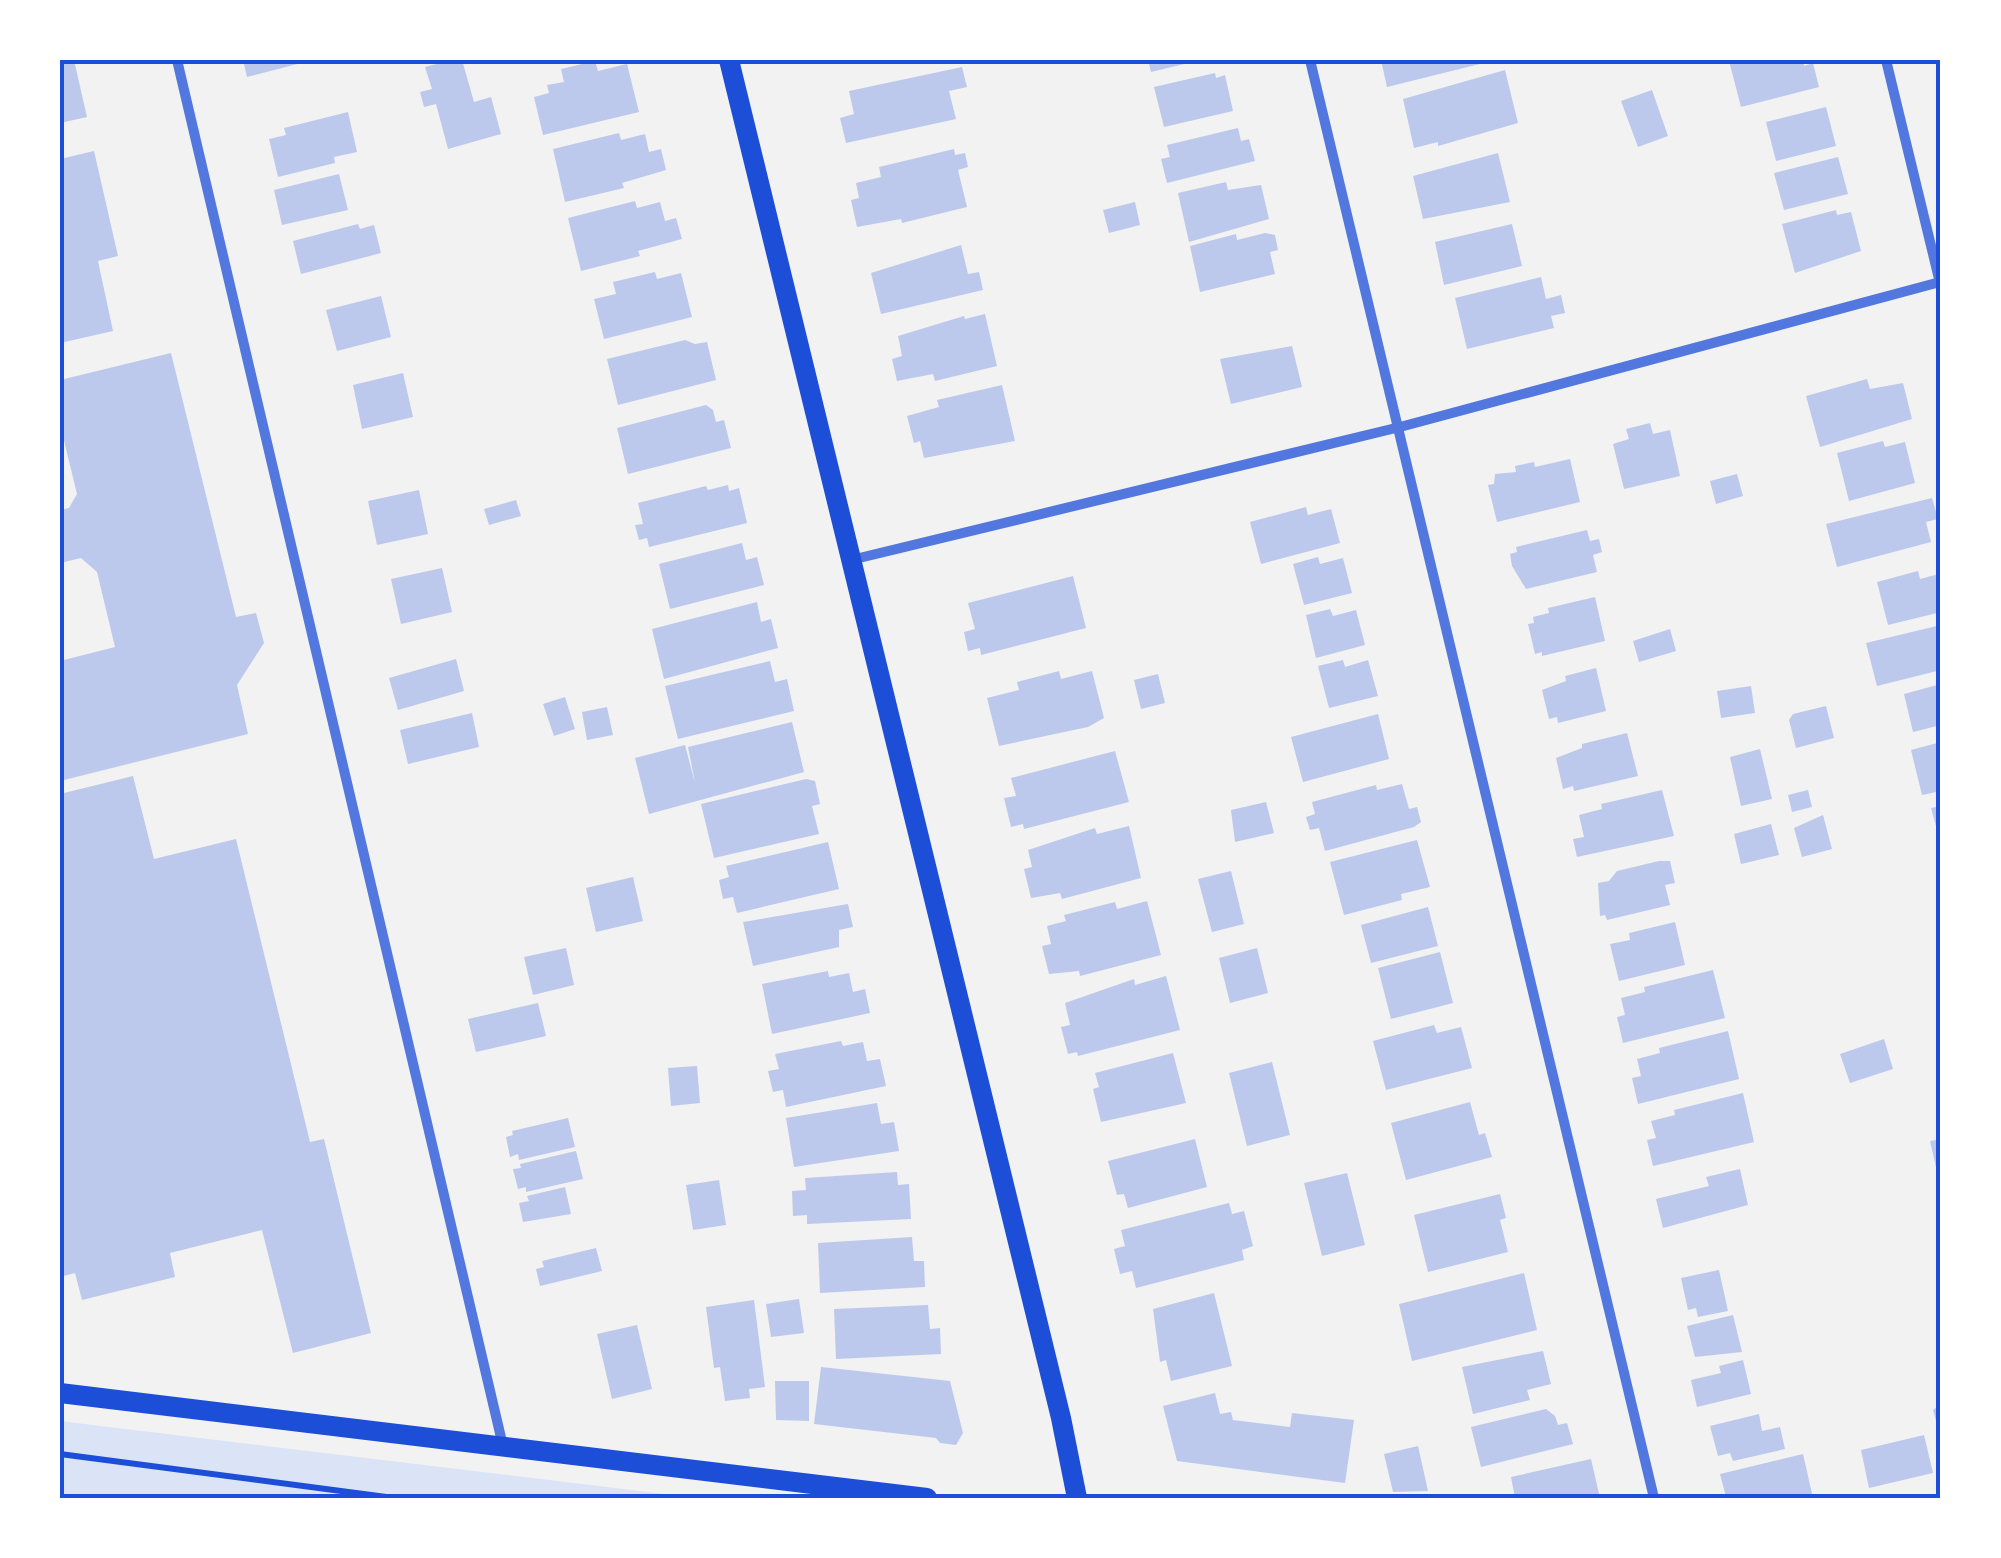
<svg xmlns="http://www.w3.org/2000/svg" width="2001" height="1558" viewBox="0 0 2001 1558" font-family="'Alegreya Sans',sans-serif">
	<rect width="100%" height="100%" fill="#f2f2f2"/>
	<path fill="#dbe4f7" d="M60,1421l638,77h-638z"/>
	<g fill="#bdc9ec">
		<path d="M60,60h14l13,57 -27,6z"/>
		<path d="M243,60h66v1l-62,16z"/>
		<path d="M452,60h10l12,42 17,-5 10,37 -53,15 -12,-45 -12,3 -4,-15 12,-3 -7,-22z"/>
		<path d="M1148,60h49v1l-46,11z"/>
		<path d="M1381,60h111v1l-105,26z"/>
		<path d="M1803,60l1,6 9,-3 6,24 -78,20 -12,-46z"/>
		<path d="M595,61l3,10 29,-7 12,48 -96,23 -9,-38 15,-4 -2,-8 17,-3 -3,-13z"/>
		<path d="M962,67l5,20 -18,4 7,28 -110,24 -6,-25 14,-4 -5,-23z"/>
		<path d="M1505,70l13,53 -80,23v-4l-24,6 -11,-49z"/>
		<path d="M1215,73l1,5 9,-3 8,36 -69,16 -10,-40z"/>
		<path d="M1652,90l16,46 -30,11 -17,-46z"/>
		<path d="M1826,107l10,39 -60,15 -10,-39z"/>
		<path d="M348,112l9,40 -23,5 1,6 -57,14 -9,-38 17,-4 -2,-7z"/>
		<path d="M1238,128l3,13 8,-2 6,22 -88,22 -6,-24 9,-2 -3,-12z"/>
		<path d="M619,133l2,7 24,-6 4,18 12,-3 5,21 -44,13 2,5 -59,14 -12,-53z"/>
		<path d="M954,149l1,6 10,-2 3,14 -10,3 9,37 -65,16 -1,-4 -44,8 -6,-27 8,-2 -3,-15 25,-6 -2,-10z"/>
		<path d="M94,151l24,105 -20,5 15,70 -53,12v-184z"/>
		<path d="M1498,153l12,49 -87,17 -10,-43z"/>
		<path d="M1838,157l10,37 -64,16 -10,-37z"/>
		<path d="M339,174l9,36 -66,15 -8,-35z"/>
		<path d="M1226,182l2,8 33,-5 8,34 -80,23 -11,-49z"/>
		<path d="M635,201l2,7 23,-6 5,19 11,-3 6,21 -44,12 2,5 -59,15 -13,-53z"/>
		<path d="M1135,202l5,23 -31,8 -6,-23z"/>
		<path d="M1836,210l1,5 14,-3 10,39 -66,22 -13,-49z"/>
		<path d="M358,224l2,5 14,-4 7,28 -80,21 -8,-33z"/>
		<path d="M1512,224l10,42 -78,19 -9,-43z"/>
		<path d="M1265,233l10,2 3,15 -8,2 5,22 -75,18 -10,-46 46,-12 1,6z"/>
		<path d="M961,245l7,29 11,-2 4,18 -102,24 -10,-41z"/>
		<path d="M655,272l2,7 24,-6 11,44 -88,22 -10,-40 22,-5 -3,-12z"/>
		<path d="M1541,277l5,22 15,-4 4,18 -14,3 3,12 -87,21 -12,-51z"/>
		<path d="M381,296l10,41 -54,14 -11,-41z"/>
		<path d="M985,314l12,52 -62,15 -2,-7 -36,7 -5,-22 10,-3 -4,-20 66,-20 1,3z"/>
		<path d="M685,340l10,4 12,-2 9,38 -98,25 -11,-46z"/>
		<path d="M1292,346l10,41 -71,17 -11,-45z"/>
		<path d="M171,353l65,264 20,-4 8,30 -27,42 11,49 -188,47v-120l55,-14 -18,-75 -16,-14 -21,5v-53l9,-2 8,-14 -17,-70v-44z"/>
		<path d="M403,373l10,44 -51,12 -9,-44z"/>
		<path d="M1867,379l3,10 33,-6 9,36 -92,28 -14,-51z"/>
		<path d="M1002,385l13,56 -91,17 -4,-17 -6,2 -7,-27 32,-9 -2,-7z"/>
		<path d="M706,405l7,5 3,12 8,-2 7,28 -103,26 -11,-46z"/>
		<path d="M1650,423l3,11 17,-4 10,46 -56,13 -11,-45 16,-5 -3,-10z"/>
		<path d="M1883,441l2,6 20,-5 10,41 -66,18 -12,-48z"/>
		<path d="M1570,459l10,43 -83,20 -9,-37 6,-1 1,-10 21,-2 -1,-6 19,-4 1,5z"/>
		<path d="M1737,474l6,22 -27,8 -6,-23z"/>
		<path d="M728,485l1,6 10,-3 8,35 -98,24 -2,-9 -8,2 -4,-15 8,-1 -5,-21 68,-17 2,4z"/>
		<path d="M419,490l9,44 -51,11 -9,-44z"/>
		<path d="M1932,498l6,21 -12,3 5,20 -94,25 -11,-43z"/>
		<path d="M516,500l5,16 -32,9 -5,-16z"/>
		<path d="M1306,507l2,8 23,-6 9,34 -79,21 -11,-42z"/>
		<path d="M1587,530l3,11 9,-2 3,13 -9,3 4,17 -71,17 -14,-23 -2,-12 7,-2 -1,-5z"/>
		<path d="M742,543l4,17 11,-3 7,28 -94,24 -11,-45z"/>
		<path d="M1318,557l2,7 23,-6 9,35 -48,12 -11,-41z"/>
		<path d="M442,568l10,44 -51,12 -10,-45z"/>
		<path d="M1918,571l2,8 19,-5 2,38 -53,13 -11,-43z"/>
		<path d="M1073,576l13,52 -105,27 -1,-7 -12,3 -4,-19 11,-3 -7,-26z"/>
		<path d="M1595,597l10,44 -63,15v-4l-7,2 -7,-30 6,-1 -1,-6 16,-4 -1,-5z"/>
		<path d="M757,602l4,20 10,-3 7,29 -114,31 -12,-50z"/>
		<path d="M1330,609l3,7 23,-6 9,35 -49,13 -10,-43z"/>
		<path d="M1941,625v45l-64,16 -11,-43z"/>
		<path d="M1670,629l6,22 -37,11 -6,-21z"/>
		<path d="M456,659l8,32 -66,19 -9,-32z"/>
		<path d="M1343,660l2,7 23,-7 10,36 -49,12 -11,-42z"/>
		<path d="M770,661l5,21 12,-3 7,32 -116,28 -13,-53z"/>
		<path d="M1596,668l10,43 -48,12 -1,-6 -8,2 -7,-29 24,-9 -1,-5z"/>
		<path d="M1059,671l2,8 31,-8 12,47 -16,9 -89,19 -12,-48 32,-8 -2,-8z"/>
		<path d="M1158,674l7,29 -24,6 -7,-29z"/>
		<path d="M1941,684v41l-28,7 -9,-38z"/>
		<path d="M1751,686l4,27 -34,5 -4,-27z"/>
		<path d="M565,697l10,32 -21,7 -11,-32z"/>
		<path d="M1826,706l8,32 -38,10 -7,-28 4,-6z"/>
		<path d="M607,707l6,28 -26,5 -5,-28z"/>
		<path d="M472,713l7,34 -71,17 -8,-34z"/>
		<path d="M1378,714l11,45 -86,23 -12,-45z"/>
		<path d="M792,722l12,50 -155,42 -14,-56 50,-13 10,38 -7,-36z"/>
		<path d="M1627,733l11,43 -64,15 -1,-5 -10,3 -7,-31 26,-10v-4z"/>
		<path d="M1941,742v49l-19,4 -11,-45z"/>
		<path d="M1760,749l12,50 -31,7 -11,-49z"/>
		<path d="M1115,751l14,51 -105,27 -1,-5 -12,3 -7,-29 12,-2 -5,-18z"/>
		<path d="M133,776l21,83 82,-20 74,303 14,-3 47,194 -78,20 -31,-123 -92,23 5,24 -93,23 -7,-27 -15,4v-483z"/>
		<path d="M806,779l9,2 5,23 -8,2 7,28 -105,24 -13,-54z"/>
		<path d="M1402,784l7,25 8,-2 4,15 -7,5 -89,24 -6,-23 -9,2 -4,-13 9,-3 -3,-12 64,-17 1,5z"/>
		<path d="M1662,790l12,46 -97,21 -4,-18 11,-2 -5,-22 23,-6 -1,-5z"/>
		<path d="M1808,790l4,17 -20,5 -4,-17z"/>
		<path d="M1266,802l8,31 -39,9 -4,-32z"/>
		<path d="M1941,806v35h-1l-9,-33z"/>
		<path d="M1823,815l9,34 -30,8 -8,-29z"/>
		<path d="M1771,824l8,31 -38,9 -7,-30z"/>
		<path d="M1129,826l12,52 -79,21 -2,-6 -29,5 -7,-29 8,-2 -4,-17 67,-22 2,6z"/>
		<path d="M1417,840l13,47 -29,7 1,6 -58,15 -14,-53z"/>
		<path d="M828,842l11,47 -102,24 -4,-16 -10,2 -4,-19 10,-3 -3,-11z"/>
		<path d="M1659,861h11l5,22 -10,2 5,20 -63,15 -2,-5 -5,1 -2,-33 11,-2 8,-10z"/>
		<path d="M1231,871l13,53 -32,8 -14,-53z"/>
		<path d="M633,877l10,44 -47,11 -10,-44z"/>
		<path d="M1147,901l14,54 -81,21 -1,-5 -30,3 -7,-28 9,-2 -4,-18 19,-5 -2,-6 51,-13 2,7z"/>
		<path d="M848,904l5,23 -14,3v17l-86,19 -10,-44z"/>
		<path d="M1428,907l10,39 -67,17 -10,-38z"/>
		<path d="M1675,922l10,43 -66,16 -9,-37 20,-4 -1,-7z"/>
		<path d="M566,948l8,37 -41,10 -9,-38z"/>
		<path d="M1257,948l11,45 -38,10 -11,-45z"/>
		<path d="M1440,952l13,51 -62,16 -13,-51z"/>
		<path d="M1713,970l12,48 -102,25 -6,-26 8,-2 -4,-17 24,-6 -1,-5z"/>
		<path d="M828,971l1,6 20,-4 4,19 12,-3 5,24 -98,21 -10,-50z"/>
		<path d="M1166,976l14,54 -102,26 -1,-4 -9,2 -7,-27 9,-2 -5,-22 69,-24 1,6z"/>
		<path d="M538,1003l8,33 -70,16 -8,-33z"/>
		<path d="M1434,1025l3,8 24,-6 11,41 -86,22 -13,-49z"/>
		<path d="M1728,1031l11,48 -101,25 -6,-26 9,-2 -4,-17 23,-6 -1,-5z"/>
		<path d="M1884,1039l9,30 -43,14 -10,-29z"/>
		<path d="M841,1041l2,5 20,-4 4,19 13,-2 6,27 -100,21 -3,-17 -10,2 -5,-21 11,-2 -4,-15z"/>
		<path d="M1173,1053l13,50 -85,19 -8,-33 6,-2 -4,-14z"/>
		<path d="M1272,1062l18,73 -43,11 -18,-73z"/>
		<path d="M697,1066l3,37 -29,3 -3,-38z"/>
		<path d="M1743,1093l11,49 -101,24 -6,-26 9,-2 -5,-17 24,-6 -1,-5z"/>
		<path d="M1470,1102l9,33 6,-2 7,24 -86,23 -15,-57z"/>
		<path d="M877,1103l4,21 13,-2 5,29 -105,16 -8,-49z"/>
		<path d="M568,1118l7,29 -56,13 -1,-6 -8,3 -4,-20 7,-2 -1,-4z"/>
		<path d="M1195,1139l12,48 -79,21 -4,-14 -7,1 -9,-34z"/>
		<path d="M1941,1139v36l-3,1 -8,-35z"/>
		<path d="M576,1151l7,28 -57,13v-5l-8,2 -5,-20 8,-1 -1,-4z"/>
		<path d="M1740,1169l8,36 -85,23 -7,-29 53,-13 -3,-9z"/>
		<path d="M897,1172l1,13 11,-1 2,35 -104,5v-9l-14,1 -1,-25 14,-1 -1,-12z"/>
		<path d="M1347,1173l18,72 -43,11 -18,-73z"/>
		<path d="M719,1180l7,45 -33,5 -7,-45z"/>
		<path d="M565,1187l6,27 -48,8 -4,-19 10,-2 -2,-5z"/>
		<path d="M1500,1194l6,24 -6,2 8,32 -80,20 -14,-57z"/>
		<path d="M1229,1203l3,11 12,-3 9,35 -11,4 2,10 -108,28 -4,-17 -12,3 -6,-25 11,-3 -4,-16z"/>
		<path d="M912,1237l2,24h10l1,26 -105,6 -2,-50z"/>
		<path d="M596,1248l6,23 -62,15 -4,-17 8,-2 -2,-6z"/>
		<path d="M1719,1270l9,41 -30,6 -2,-9 -8,2 -7,-32z"/>
		<path d="M1524,1273l13,57 -125,31 -13,-57z"/>
		<path d="M1214,1293l18,73 -61,15 -5,-21 -6,2 -7,-53z"/>
		<path d="M799,1299l5,34 -33,4 -5,-33z"/>
		<path d="M754,1300l11,87 -16,2 1,9 -25,3 -5,-34 -6,1 -8,-61z"/>
		<path d="M928,1305l2,24 10,-1 1,26 -105,5 -2,-50z"/>
		<path d="M1733,1315l9,37 -47,5 -8,-31z"/>
		<path d="M637,1325l15,64 -40,10 -15,-65z"/>
		<path d="M1543,1351l8,33 -24,6 3,10 -57,14 -11,-47z"/>
		<path d="M1743,1360l8,34 -54,13 -6,-27 30,-7 -2,-7z"/>
		<path d="M821,1367l129,14 13,52 -7,12 -16,-2 -4,-5 -122,-14z"/>
		<path d="M775,1381h34v40l-33,-1z"/>
		<path d="M1215,1393l5,21 11,-2 2,8 57,7 2,-14 62,7 -9,63 -168,-22 -14,-55z"/>
		<path d="M1941,1404v32h-1l-7,-26z"/>
		<path d="M1546,1409l9,7 3,9 9,-2 6,21 -92,23 -10,-40z"/>
		<path d="M1759,1414l3,17 18,-4 5,22 -52,12 -3,-8 -12,3 -8,-30z"/>
		<path d="M1924,1435l9,38 -64,15 -8,-38z"/>
		<path d="M1418,1446l10,45 -35,1 -9,-38z"/>
		<path d="M1803,1454l10,44 -87,-1 -6,-23z"/>
		<path d="M1591,1459l9,39h-85l-4,-21z"/>
	</g>
	<g fill="none" stroke-linecap="round" stroke-linejoin="round">
		<path stroke="#1d4ed8" stroke-width="6" d="M60,1454l334,44"/>
		<g stroke="#5277de" stroke-width="10">
			<path d="M177,60l326,1386"/>
			<path d="M1310,60l344,1438"/>
			<path d="M1886,60l55,227"/>
			<path d="M851,560l549,-133 540,-145"/>
		</g>
		<g stroke="#1d4ed8" stroke-width="20">
			<path d="M729,60l332,1358 16,80"/>
			<path d="M60,1393l867,105"/>
		</g>
	</g>
	<rect width="2001" height="1558" fill="none" stroke="#ffffff" stroke-width="125"/>
	<rect x="62" y="62" width="1876" height="1434" fill="none" stroke="#1d4ed8" stroke-width="4"/>
</svg>
